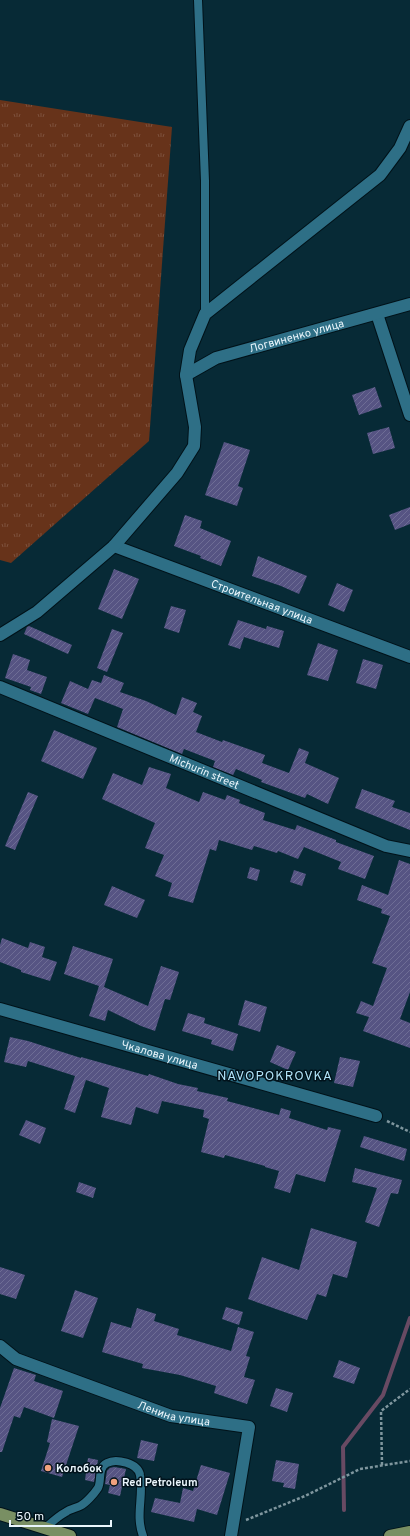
<svg xmlns="http://www.w3.org/2000/svg" width="410" height="1536" viewBox="0 0 410 1536" font-family="Overpass,sans-serif">
	<defs>
		<pattern id="park-tufts" width="24" height="20" patternUnits="userSpaceOnUse"><rect width="24" height="20" fill="#67331a"/><path d="M3 7l-1-3M5 7V3M7 7l1-3M15 17l-1-3M17 17v-4M19 17l1-3" fill="none" stroke="#7d513c"/></pattern>
		<pattern id="building-hatch" width="6" height="6" patternUnits="userSpaceOnUse"><rect width="6" height="6" fill="#565483"/><path d="M-1 1l2-2M0 6l6-6M5 7l2-2" fill="none" stroke="#6e6d95"/></pattern>
	</defs>
	<rect width="100%" height="100%" fill="#072a36"/>
	<path fill="url(#park-tufts)" d="M0,100l172,27 -23,314 -138,122 -11,-3z"/>
	<g fill="none" stroke-linecap="round" stroke-linejoin="round">
		<path stroke="#684a63" stroke-width="4" d="M344,1510l-1,-63 40,-52 27,-77"/>
	</g>
	<g fill="url(#building-hatch)">
		<path d="M375,387l7,20 -23,8 -7,-20z"/>
		<path d="M389,427l6,21 -22,6 -6,-21z"/>
		<path d="M224,442l26,8 -12,36 5,2 -6,18 -32,-11z"/>
		<path d="M410,507v17l-15,6 -6,-15z"/>
		<path d="M185,515l17,6 -2,7 31,13 -10,25 -21,-8 1,-2 -27,-10z"/>
		<path d="M258,556l49,20 -8,18 -18,-8 -29,-10z"/>
		<path d="M114,569l25,10 -17,40 -24,-10z"/>
		<path d="M337,583l16,7 -9,22 -16,-7z"/>
		<path d="M171,606l15,4 -7,23 -15,-5z"/>
		<path d="M238,620l28,9 1,-3 17,5 -5,17 -35,-11 -4,12 -12,-4z"/>
		<path d="M29,626l43,19 -4,9 -44,-20 3,-7z"/>
		<path d="M112,629l11,4 -16,39 -10,-4z"/>
		<path d="M318,643l20,7 -10,31 -21,-6z"/>
		<path d="M13,654l17,6 -3,10 20,7 -6,17 -11,-4 1,-3 -26,-9z"/>
		<path d="M363,659l20,6 -7,24 -20,-6z"/>
		<path d="M104,675l20,8 -4,9 26,9 30,14 6,-18 15,6 -4,9 9,4 -6,16 26,10 1,-2 42,15 -3,8 27,10 10,-25 10,4 -4,11 34,15 -11,26 -21,-10 -2,4 -44,-16 1,-2 -26,-11 -3,6 -20,-8 2,-6 -31,-12 -2,5 -65,-27 6,-18 -28,-11 -7,16 -27,-11 9,-22 18,8 4,-9 9,3z"/>
		<path d="M54,730l43,18 -14,31 -42,-18z"/>
		<path d="M149,767l22,7 -5,14 33,14 4,-10 22,8 2,-5 13,5 -1,3 26,10 -2,7 32,10 2,-5 39,15v2l38,14 -9,23 -27,-10 3,-7 -37,-15 -6,12 -20,-8 -1,2 -23,-7 -2,4 -33,-10 -3,11 -6,-2 -17,54 -25,-7 4,-13 -17,-7 9,-21 -19,-7 10,-25 -53,-24 11,-26 29,12z"/>
		<path d="M362,789l33,12 -3,6 18,6v17l-55,-22z"/>
		<path d="M28,792l10,4 -23,54 -10,-4z"/>
		<path d="M399,860l11,4v128l-10,27 10,4v25l-47,-17 6,-14 -13,-4 5,-12 12,5 14,-38 -15,-5 18,-47 -9,-3 1,-4 -25,-9 5,-15 26,10z"/>
		<path d="M250,867l10,3 -3,11 -10,-3z"/>
		<path d="M294,870l12,4 -4,12 -12,-4z"/>
		<path d="M112,886l33,14 -8,18 -33,-13z"/>
		<path d="M2,938l26,10 2,-6 15,5 -3,10 15,5 -7,19 -29,-9v-2l-21,-8v-17z"/>
		<path d="M73,946l40,13 -9,28 44,19 13,-40 18,6 -9,28 -5,-1 -10,32 -14,-5 -33,-16 -3,11 -16,-5 10,-30 -35,-12z"/>
		<path d="M245,1000l22,7 -7,25 -22,-7z"/>
		<path d="M188,1013l17,5 -1,5 34,11 -5,17 -22,-7 1,-4 -30,-9z"/>
		<path d="M10,1037l18,4 53,17v-1l67,19 1,-2 29,10 20,4 -1,3 31,7 -1,3 52,14 2,-7 10,3 -2,7 38,12 1,-3 13,3 -16,52 -29,-8 -6,19 -16,-5 5,-17 -14,-4v-1l-40,-11 -1,3 -23,-6 8,-33 -6,-2 1,-7 -42,-9 -4,13 -22,-7 -5,18 -30,-8 8,-29 -23,-8 -11,33 -11,-4 11,-33 -47,-15 -2,6 -22,-5z"/>
		<path d="M277,1045l19,7 -8,18 -18,-8z"/>
		<path d="M340,1057l20,4 -7,26 -19,-4z"/>
		<path d="M26,1120l20,8 -6,16 -21,-9z"/>
		<path d="M364,1136l43,13 -3,12 -44,-14z"/>
		<path d="M355,1168l47,12 -4,14 -7,-1 -12,34 -14,-5 12,-34 -25,-6z"/>
		<path d="M79,1182l17,6 -3,10 -17,-6z"/>
		<path d="M311,1228l46,14 -10,36 -14,-4 -7,23 -9,-3 -10,26 -59,-21 14,-42 37,13z"/>
		<path d="M0,1267l25,8 -9,24 -16,-5z"/>
		<path d="M75,1290l23,8 -15,40 -22,-7z"/>
		<path d="M226,1307l17,5 -4,13 -17,-6z"/>
		<path d="M137,1308l19,6 -2,7 25,8 -2,6 51,15 3,1 7,-24 16,5 -8,24 4,1 -6,20 11,3 -8,24 -33,-11 2,-7 -36,-11 -38,-7 1,-4 -41,-12 9,-30 20,6z"/>
		<path d="M339,1360l21,8 -6,16 -21,-7z"/>
		<path d="M14,1368l22,7 -2,6 29,10 -9,27 -30,-11 -4,11 -6,-2 -12,36h-2v-44z"/>
		<path d="M276,1388l17,5 -6,19 -17,-6z"/>
		<path d="M52,1419l27,7 -17,51 -21,-6 9,-28 -3,-1z"/>
		<path d="M141,1440l17,4 -4,17 -17,-3z"/>
		<path d="M88,1458l10,2 -4,22 -9,-2z"/>
		<path d="M276,1460l23,4 -4,25 -12,-2 1,-4 -12,-2z"/>
		<path d="M201,1465l29,8 -13,42 -20,-6 -3,13 -43,-10 4,-14 25,5 3,-15 10,3z"/>
		<path d="M114,1467l12,2 -6,27 -12,-3 2,-8 -5,-1 2,-13 3,-3z"/>
	</g>
	<g fill="none" stroke-linecap="round" stroke-linejoin="round">
		<g stroke="#011219" stroke-width="10">
			<g id="service">
				<path d="M198,0l7,181v133"/>
				<path d="M44,1529c7,-6 14,-13 22,-17 4,-3 10,-4 14,-6 6,-3 14,-12 18,-18 4,-7 -1,-20 9,-25 9,-5 31,0 33,12 4,21 -5,40 3,61"/>
			</g>
		</g>
		<g stroke="#011219" stroke-width="14">
			<g id="minor">
				<path d="M377,314l33,101"/>
				<path id="s1" d="M186,375l30,-17 194,-54"/>
				<path id="s2" d="M114,546l296,111"/>
				<path d="M0,635l37,-23 77,-66 63,-73 17,-27 1,-19 -9,-52 4,-25 15,-36 175,-139 20,-27 10,-22"/>
				<path id="s3" d="M0,687l386,159 24,5"/>
				<path id="s4" d="M0,1009l376,107"/>
				<path id="s5" d="M0,1346l16,13 155,57 78,11 -18,109"/>
			</g>
		</g>
		<g stroke="#011219" stroke-width="14">
			<g id="primary">
				<path d="M0,1514l70,22"/>
				<path d="M390,1536l20,-4"/>
			</g>
		</g>
		<g stroke="#7f969e" stroke-width="2.5" stroke-dasharray="3 2" stroke-linecap="butt">
			<path d="M387,1121l23,11"/>
			<path d="M382,1465l-1,-54 29,-22"/>
			<path d="M246,1520l59,-24 55,-27 50,-8"/>
		</g>
		<use href="#service" stroke="#2e6f86" stroke-width="8"/>
		<use href="#minor" stroke="#2e6f86" stroke-width="12"/>
		<use href="#primary" stroke="#798f63" stroke-width="12"/>
	</g>
	<g fill="#f1a17d" stroke="#00121b" stroke-width="1.5">
		<circle cx="48" cy="1468" r="4"/>
		<circle cx="114" cy="1482" r="4"/>
	</g>
	<g text-anchor="middle" stroke-width="3" stroke-linejoin="round" paint-order="stroke">
		<g font-size="11" fill="#eaf6fc" stroke="#00121b">
			<text dy="4" stroke="none"><textPath href="#s1" startOffset="118">Логвиненко улица</textPath></text>
			<text dy="4" stroke="none"><textPath href="#s2" startOffset="158">Строительная улица</textPath></text>
			<text dy="4" stroke="none"><textPath href="#s3" startOffset="221">Michurin street</textPath></text>
			<text dy="4" stroke="none"><textPath href="#s4" startOffset="166">Чкалова улица</textPath></text>
			<text dy="4" stroke="none"><textPath href="#s5" startOffset="188">Ленина улица</textPath></text>
		</g>
		<g font-size="11" font-weight="bold" fill="#eaf6fc" stroke="#00121b" text-anchor="start">
			<text x="56" y="1472">Колобок</text>
			<text x="122" y="1486">Red Petroleum</text>
		</g>
		<g font-size="13" letter-spacing="1" fill="#b2e5fa" stroke="#00121b">
			<text x="275" y="1080">NAVOPOKROVKA</text>
		</g>
	</g>
	<path d="M10 1520v6h101v-6" fill="none" stroke="#eaf6fc" stroke-width="2"/>
	<text x="16" y="1520" font-size="12" fill="#eaf6fc" stroke="#00121b" stroke-width="3" paint-order="stroke">50 m</text>
</svg>
